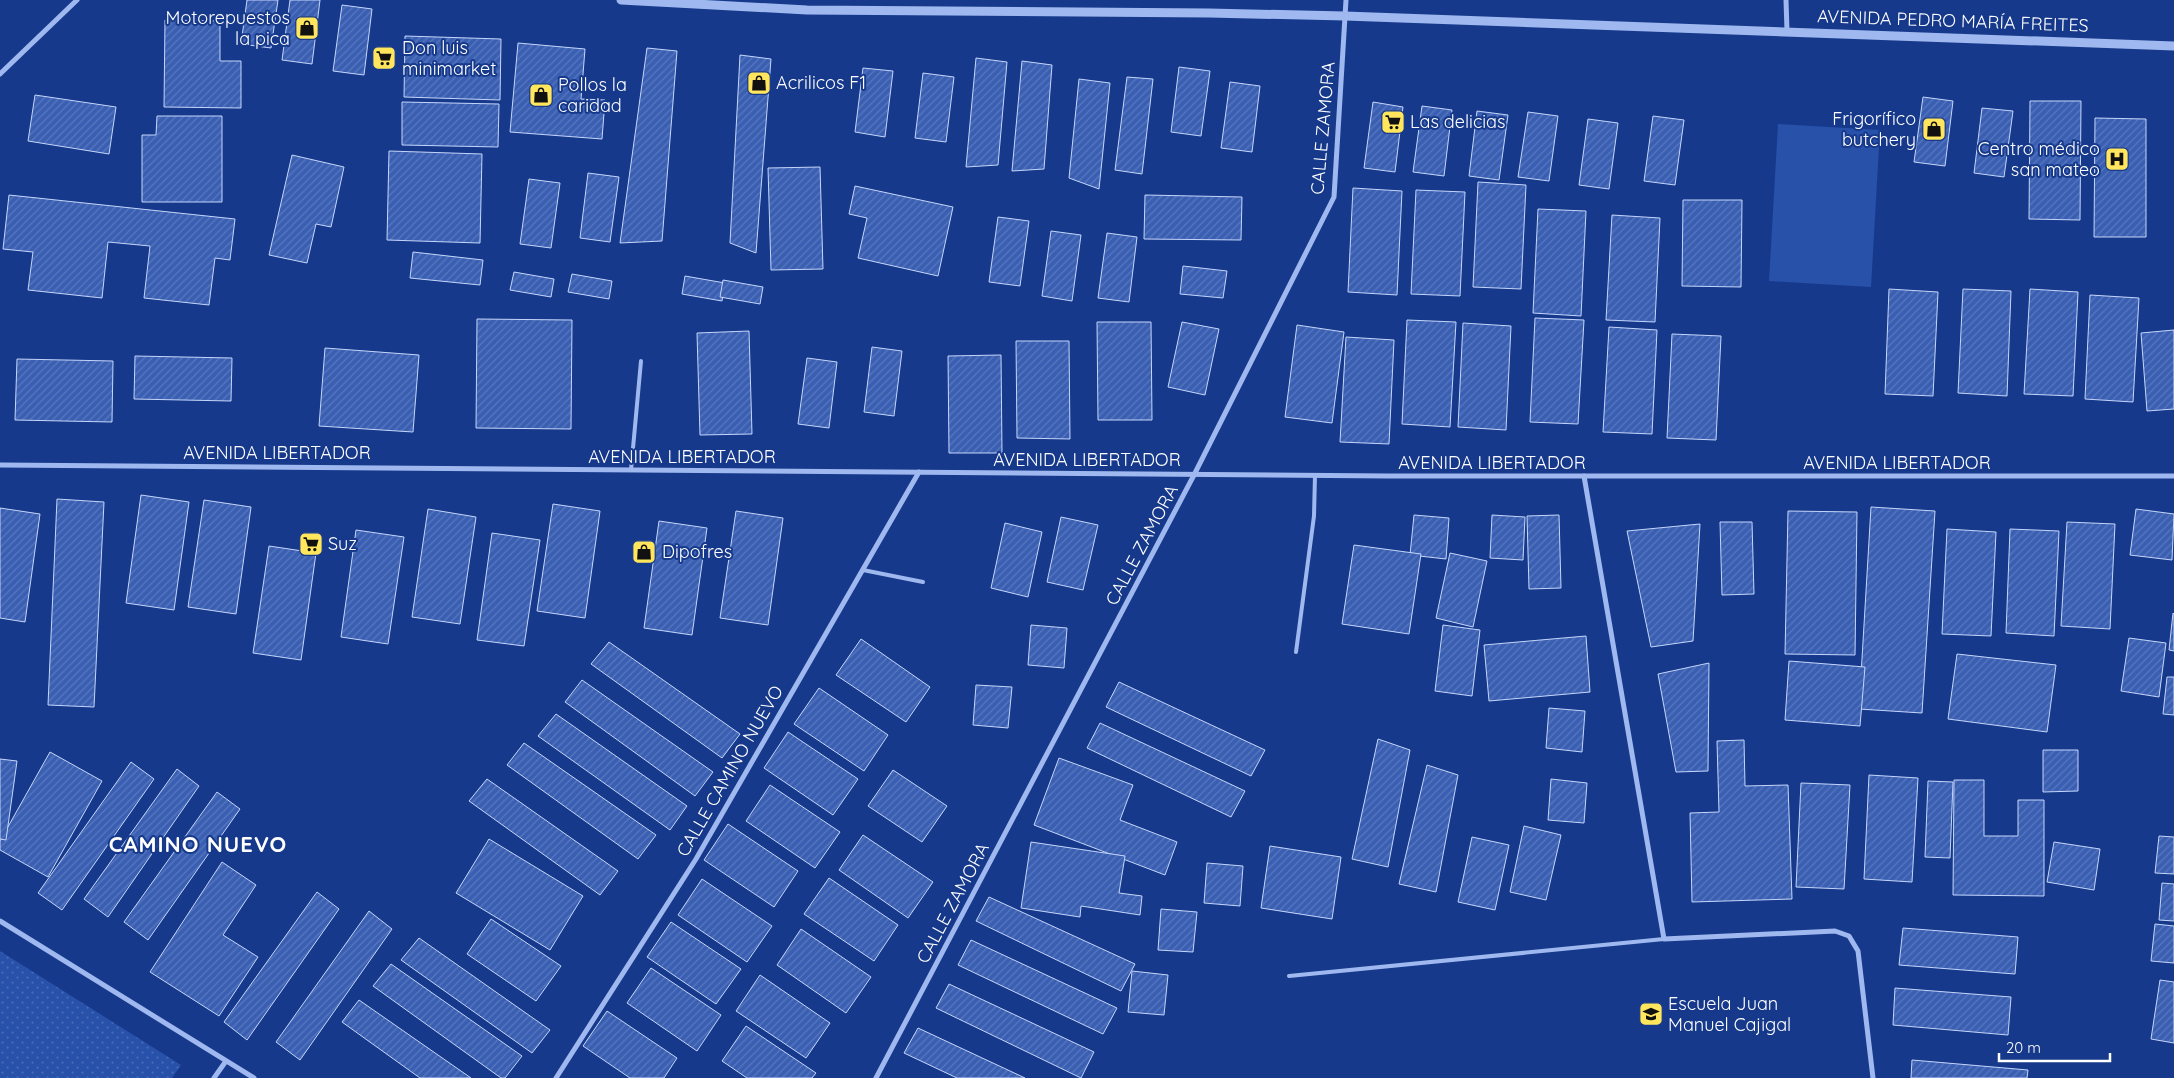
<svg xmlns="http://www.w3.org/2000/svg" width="2174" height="1078" viewBox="0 0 2174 1078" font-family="Quicksand,sans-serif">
	<defs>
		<pattern id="grass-dots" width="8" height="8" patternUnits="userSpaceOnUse" patternTransform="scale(1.25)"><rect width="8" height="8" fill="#2851aa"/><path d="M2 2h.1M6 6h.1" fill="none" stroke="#486bb7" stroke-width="1.8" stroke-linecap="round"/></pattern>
		<pattern id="building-hatch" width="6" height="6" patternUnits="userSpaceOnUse" patternTransform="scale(1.25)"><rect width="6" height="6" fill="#3a5fb2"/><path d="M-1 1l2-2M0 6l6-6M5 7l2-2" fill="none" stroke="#5877be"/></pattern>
	</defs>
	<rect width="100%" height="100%" fill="#16398b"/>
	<path fill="url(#grass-dots)" d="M0,951l181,114 -9,13h-172z"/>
	<path fill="#2851aa" d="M1778,124l102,6 -9,157 -102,-6z"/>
	<g fill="url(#building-hatch)" stroke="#c5d6fb">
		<path d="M247,0h31l-7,48 -30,-4z"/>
		<path d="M290,0h30l-8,64 -30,-4z"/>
		<path d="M342,5l30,4 -8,66 -31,-4z"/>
		<path d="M165,20l55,1v40h21v47l-77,-1z"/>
		<path d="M405,36l96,3 -1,61 -96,-3z"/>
		<path d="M518,43l67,6 -4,50 24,1 -3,39 -92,-7z"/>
		<path d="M647,48l30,3 -15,190 -42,2z"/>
		<path d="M740,55l31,4 -15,194 -26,-10z"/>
		<path d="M976,58l31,4 -9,103 -32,2z"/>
		<path d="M1022,61l30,4 -8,104 -32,2z"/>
		<path d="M1179,67l31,4 -9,65 -30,-4z"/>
		<path d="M863,68l30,3 -8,66 -30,-5z"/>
		<path d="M923,73l31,4 -8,65 -31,-4z"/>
		<path d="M1127,77l26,2 -11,95 -27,-4z"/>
		<path d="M1079,79l31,4 -11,106 -30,-11z"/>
		<path d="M1230,82l30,4 -8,66 -31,-4z"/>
		<path d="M35,95l81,12 -7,47 -81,-13z"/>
		<path d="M1923,97l30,4 -8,65 -31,-4z"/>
		<path d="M2030,101h51l-1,119 -51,-1z"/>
		<path d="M402,102l97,2 -1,43 -96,-2z"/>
		<path d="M1373,102l30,5 -8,65 -31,-4z"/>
		<path d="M1422,106l30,4 -8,66 -31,-4z"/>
		<path d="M1982,108l31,3 -9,66 -30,-4z"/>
		<path d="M1477,111l31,4 -9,65 -30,-4z"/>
		<path d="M1528,112l30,4 -9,65 -31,-4z"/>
		<path d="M157,116h65v86h-80v-67h14z"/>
		<path d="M1653,116l31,4 -9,65 -31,-4z"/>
		<path d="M2095,118l51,1v118h-52z"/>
		<path d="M1588,119l30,4 -9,66 -30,-4z"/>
		<path d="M389,151l93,3 -2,89 -93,-3z"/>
		<path d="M292,155l52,12 -13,60 -15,-3 -9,39 -38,-8z"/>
		<path d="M820,167l3,102 -52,1 -3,-102z"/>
		<path d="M588,173l31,4 -9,65 -30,-4z"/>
		<path d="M529,179l31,4 -9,65 -31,-4z"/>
		<path d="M1478,182l48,3 -5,104 -48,-2z"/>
		<path d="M855,186l98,21 -15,69 -80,-18 9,-40 -18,-4z"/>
		<path d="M1353,188l49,3 -5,104 -49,-3z"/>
		<path d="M1416,190l49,2 -5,104 -49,-2z"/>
		<path d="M9,195l226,24 -5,41 -15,-2 -6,47 -65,-7 6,-52 -42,-4 -6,56 -74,-8 5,-38 -30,-3z"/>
		<path d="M1145,195l97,2 -1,43 -97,-1z"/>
		<path d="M1683,200h59l-1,87 -59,-1z"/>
		<path d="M1538,209l48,2 -5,105 -48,-3z"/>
		<path d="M1612,215l48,3 -5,104 -49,-2z"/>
		<path d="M998,217l31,4 -9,65 -31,-4z"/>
		<path d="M1051,231l30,4 -9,66 -30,-5z"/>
		<path d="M1107,233l30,4 -8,65 -31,-4z"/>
		<path d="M413,252l70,8 -3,25 -70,-7z"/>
		<path d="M1183,266l44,5 -4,27 -43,-4z"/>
		<path d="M514,272l40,7 -3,18 -41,-7z"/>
		<path d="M572,274l40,7 -3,18 -41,-7z"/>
		<path d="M685,276l40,7 -3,18 -40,-7z"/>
		<path d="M723,280l40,7 -3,17 -40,-7z"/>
		<path d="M1889,289l49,3 -5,104 -48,-2z"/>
		<path d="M1963,289l48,2 -4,105 -49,-3z"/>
		<path d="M2030,289l48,3 -5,104 -49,-2z"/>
		<path d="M2090,295l49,3 -6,104 -48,-3z"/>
		<path d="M1535,318l49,2 -6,104 -48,-2z"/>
		<path d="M477,319l95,1 -1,109 -95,-1z"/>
		<path d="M1407,320l49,2 -6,105 -48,-3z"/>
		<path d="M1097,322h54l1,98h-54z"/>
		<path d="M1182,322l37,7 -14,66 -37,-8z"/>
		<path d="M1463,323l48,3 -5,104 -48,-3z"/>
		<path d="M1297,325l47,7 -12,91 -47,-6z"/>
		<path d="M1609,327l48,3 -5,104 -49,-2z"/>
		<path d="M2174,330v79l-27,2 -6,-78z"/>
		<path d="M749,331l3,103 -52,1 -3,-102z"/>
		<path d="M1672,334l49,2 -5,104 -49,-2z"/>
		<path d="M1346,337l48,3 -5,104 -49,-2z"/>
		<path d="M1016,341h53l1,98 -53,-1z"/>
		<path d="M872,347l30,4 -8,65 -30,-4z"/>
		<path d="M325,348l94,7 -6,77 -94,-6z"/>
		<path d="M1001,355l1,98h-53l-1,-97z"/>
		<path d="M135,356l97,2 -1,43 -97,-2z"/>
		<path d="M807,358l30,4 -8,66 -31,-4z"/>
		<path d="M17,359l96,2 -1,61 -97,-2z"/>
		<path d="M141,495l48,7 -15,108 -48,-7z"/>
		<path d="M57,499l47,3 -10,205 -46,-2z"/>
		<path d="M204,500l47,7 -15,107 -48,-7z"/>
		<path d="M553,504l47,7 -15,107 -48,-7z"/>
		<path d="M1871,507l64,4 -13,202 -63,-4z"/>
		<path d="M0,508l40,6 -15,108 -25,-4z"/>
		<path d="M428,509l48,8 -16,107 -48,-7z"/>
		<path d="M2136,509l38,5 -2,46 -42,-5z"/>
		<path d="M736,511l47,7 -15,107 -48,-7z"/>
		<path d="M1788,511l69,1 -2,143 -70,-1z"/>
		<path d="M1414,515l35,3 -3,41 -36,-4z"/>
		<path d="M1492,515l33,2 -2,43 -33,-2z"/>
		<path d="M1559,515l2,73 -32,1 -2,-73z"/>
		<path d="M1061,517l37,8 -15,65 -36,-8z"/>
		<path d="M659,521l48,7 -15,107 -48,-7z"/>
		<path d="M1720,522h32l2,72 -32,1z"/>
		<path d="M2067,522l48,2 -5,105 -49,-3z"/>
		<path d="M1005,523l37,9 -14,65 -37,-9z"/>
		<path d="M1700,524l-7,117 -42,6 -24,-116z"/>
		<path d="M1947,529l49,3 -5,104 -49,-2z"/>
		<path d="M2010,529l49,2 -5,105 -48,-3z"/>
		<path d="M356,530l48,7 -16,107 -47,-7z"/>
		<path d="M492,533l48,7 -16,106 -47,-6z"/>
		<path d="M1354,545l67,9 -12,80 -67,-10z"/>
		<path d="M269,546l47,7 -15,107 -48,-7z"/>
		<path d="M1450,553l37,8 -14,66 -37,-9z"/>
		<path d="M2173,613l1,1v37l-5,-1z"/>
		<path d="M1031,625l36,3 -3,40 -36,-3z"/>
		<path d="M1443,625l37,5 -8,66 -37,-5z"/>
		<path d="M1586,636l4,56 -101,9 -5,-56z"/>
		<path d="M2129,638l37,5 -7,54 -38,-6z"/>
		<path d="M861,639l69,48 -24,35 -70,-47z"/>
		<path d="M609,642l131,92 -18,24 -131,-94z"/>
		<path d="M1957,654l99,11 -9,67 -99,-13z"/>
		<path d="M1789,661l76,6 -5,59 -75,-6z"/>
		<path d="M1709,663l-1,108 -32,1 -18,-98z"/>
		<path d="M2167,677h7v38l-11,-1z"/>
		<path d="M582,680l131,92 -18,24 -130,-94z"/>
		<path d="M1119,682l146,68 -14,26 -145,-69z"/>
		<path d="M976,685l36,2 -4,41 -35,-3z"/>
		<path d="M819,688l69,47 -24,36 -70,-47z"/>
		<path d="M1549,708l36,3 -3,41 -36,-4z"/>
		<path d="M556,714l131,92 -17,24 -132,-94z"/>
		<path d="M1100,723l145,68 -14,26 -144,-69z"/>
		<path d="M788,732l70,47 -25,36 -69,-47z"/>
		<path d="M1378,739l32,11 -22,117 -36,-8z"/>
		<path d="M1744,740l1,46 43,-1 4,114 -100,3 -2,-89 29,-1 -2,-71z"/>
		<path d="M524,743l132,92 -18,24 -131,-94z"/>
		<path d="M2043,750h35v41l-35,1z"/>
		<path d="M50,752l52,29 -54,96 -48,-27v-9z"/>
		<path d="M1059,758l74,27 -13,35 57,22 -12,33 -131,-50z"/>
		<path d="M0,759l17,2 -11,79 -6,-1z"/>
		<path d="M131,762l23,17 -92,131 -24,-17z"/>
		<path d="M1427,765l31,10 -22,117 -37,-8z"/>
		<path d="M177,769l22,17 -91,131 -24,-18z"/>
		<path d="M893,770l54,36 -25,36 -54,-36z"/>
		<path d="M1869,775l49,3 -6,104 -48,-3z"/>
		<path d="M487,779l131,92 -18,24 -131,-94z"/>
		<path d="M1551,779l36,4 -3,40 -36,-3z"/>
		<path d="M1954,780h30v56h34v-36h26v96l-91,-1z"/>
		<path d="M1928,781l25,1 -3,76 -25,-1z"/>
		<path d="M1801,783l49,2 -6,104 -48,-2z"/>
		<path d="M770,785l70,47 -25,36 -69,-47z"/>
		<path d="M217,792l23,17 -92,131 -24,-18z"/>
		<path d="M728,824l70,47 -24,36 -70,-47z"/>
		<path d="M1524,826l37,9 -15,65 -36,-8z"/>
		<path d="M863,835l70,47 -25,36 -69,-48z"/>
		<path d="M2159,836l15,1v37l-19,-1z"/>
		<path d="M1472,837l37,8 -14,65 -37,-8z"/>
		<path d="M489,839l94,57 -33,54 -94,-57z"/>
		<path d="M1031,842l94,14 -6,37 23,3 -2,19 -59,-9 -1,11 -59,-9z"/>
		<path d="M2054,842l46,7 -6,41 -47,-8z"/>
		<path d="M1270,846l71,11 -9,62 -71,-11z"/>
		<path d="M222,862l34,23 -33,50 35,22 -39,59 -69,-44z"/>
		<path d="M1207,863l36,3 -3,40 -36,-3z"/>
		<path d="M829,878l69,47 -24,36 -70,-47z"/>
		<path d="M702,879l70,47 -25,36 -69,-47z"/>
		<path d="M2162,883l12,1v37l-15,-1z"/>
		<path d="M317,892l22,17 -92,131 -23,-18z"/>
		<path d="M989,897l146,67 -14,27 -145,-70z"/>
		<path d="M1161,909l36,3 -4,40 -35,-2z"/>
		<path d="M369,911l23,18 -92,131 -24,-18z"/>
		<path d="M491,919l70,47 -25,35 -69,-47z"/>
		<path d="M671,922l70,47 -25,35 -69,-47z"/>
		<path d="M2155,924l19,2v37l-23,-2z"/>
		<path d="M1903,928l115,9 -3,37 -116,-9z"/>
		<path d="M801,929l70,48 -25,36 -69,-48z"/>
		<path d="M419,938l131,92 -18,23 -131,-93z"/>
		<path d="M971,940l146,68 -14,26 -145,-69z"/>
		<path d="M391,964l131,92 -17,22h-4l-128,-92z"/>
		<path d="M651,968l70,47 -24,36 -70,-48z"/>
		<path d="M1132,971l36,4 -4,40 -36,-3z"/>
		<path d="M760,975l70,48 -24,35 -70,-47z"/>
		<path d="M2160,980l14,2v61l-23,-4z"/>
		<path d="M949,984l145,68 -13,26 -145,-70z"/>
		<path d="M1895,988l116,9 -3,38 -115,-10z"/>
		<path d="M359,1000l112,78h-51l-78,-56z"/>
		<path d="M607,1011l70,47 -13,20h-34l-47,-32z"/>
		<path d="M746,1026l70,47 -4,5h-65l-25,-17z"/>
		<path d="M918,1028l107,50h-68l-53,-25z"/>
		<path d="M1912,1060l116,10 -1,8h-116z"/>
	</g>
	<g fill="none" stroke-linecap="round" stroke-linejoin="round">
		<g stroke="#9fb8ef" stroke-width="4">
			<path d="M631,470l10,-109"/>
			<path d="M863,570l60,12"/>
			<path d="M1296,652l18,-136 1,-41"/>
			<path d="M1289,976l375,-37"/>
		</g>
		<g stroke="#9fb8ef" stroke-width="5">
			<path d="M1786,0l1,31"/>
			<path d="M0,74l77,-74"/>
			<path d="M0,465l1388,11h786"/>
			<path d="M1584,476l80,463 171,-8 14,5 9,15 15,127"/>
			<path d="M0,921l254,157"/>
			<path d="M214,1078l12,-17"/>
			<path d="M556,1078l140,-219 223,-387"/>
			<path d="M876,1078l318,-603 140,-278 12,-197"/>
		</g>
		<path stroke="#9fb8ef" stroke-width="9" d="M621,0l186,10 402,3 136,3 829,30"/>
	</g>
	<defs>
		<g id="shop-square" transform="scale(1.25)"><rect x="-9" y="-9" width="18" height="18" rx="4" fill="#ffe65d" stroke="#16398b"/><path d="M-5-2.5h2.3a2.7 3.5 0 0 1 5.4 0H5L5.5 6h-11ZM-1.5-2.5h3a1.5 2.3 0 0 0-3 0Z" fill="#111"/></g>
		<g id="supermarket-square" transform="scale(1.25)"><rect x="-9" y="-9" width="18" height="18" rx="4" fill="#ffe65d" stroke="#16398b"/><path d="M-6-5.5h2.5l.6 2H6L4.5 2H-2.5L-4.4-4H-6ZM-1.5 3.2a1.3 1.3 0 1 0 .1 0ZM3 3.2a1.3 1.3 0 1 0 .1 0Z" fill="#111"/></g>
		<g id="hospital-square" transform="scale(1.25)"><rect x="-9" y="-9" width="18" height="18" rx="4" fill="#ffe65d" stroke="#16398b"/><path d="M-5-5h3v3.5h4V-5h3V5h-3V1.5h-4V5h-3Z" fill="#111"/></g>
		<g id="school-square" transform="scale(1.25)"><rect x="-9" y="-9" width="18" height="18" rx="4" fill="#ffe65d" stroke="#16398b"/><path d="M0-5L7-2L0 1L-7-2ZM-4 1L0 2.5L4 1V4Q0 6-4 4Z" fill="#111"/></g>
	</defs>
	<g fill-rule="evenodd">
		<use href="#shop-square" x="307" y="28"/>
		<use href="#supermarket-square" x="384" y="58"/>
		<use href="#shop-square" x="759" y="83"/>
		<use href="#shop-square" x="541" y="95"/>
		<use href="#supermarket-square" x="1393" y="122"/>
		<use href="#shop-square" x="1934" y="129"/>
		<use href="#hospital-square" x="2117" y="159"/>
		<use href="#supermarket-square" x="311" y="544"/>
		<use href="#shop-square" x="644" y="552"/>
		<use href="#school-square" x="1651" y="1014"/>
	</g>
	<g text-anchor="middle" stroke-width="4" stroke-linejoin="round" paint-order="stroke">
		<g font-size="18" fill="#fff" stroke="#16398b" text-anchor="start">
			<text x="290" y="24" text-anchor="end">Motorepuestos<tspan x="290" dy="21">la pica</tspan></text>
			<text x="402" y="54">Don luis<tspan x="402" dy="21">minimarket</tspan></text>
			<text x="776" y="89">Acrilicos F1</text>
			<text x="558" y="91">Pollos la<tspan x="558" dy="21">caridad</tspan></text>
			<text x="1916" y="125" text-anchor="end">Frigorífico<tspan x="1916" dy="21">butchery</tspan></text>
			<text x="1410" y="128">Las delicias</text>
			<text x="2100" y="155" text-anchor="end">Centro médico<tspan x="2100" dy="21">san mateo</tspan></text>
			<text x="328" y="550">Suz</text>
			<text x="662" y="558">Dipofres</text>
			<text x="1668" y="1010">Escuela Juan<tspan x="1668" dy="21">Manuel Cajigal</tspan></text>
		</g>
		<g font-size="18" fill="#fff" stroke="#16398b">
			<text transform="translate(1953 21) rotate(2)" y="6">AVENIDA PEDRO MARÍA FREITES</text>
			<text transform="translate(1323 128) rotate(-85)" y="6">CALLE ZAMORA</text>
			<text x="277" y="459">AVENIDA LIBERTADOR</text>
			<text x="682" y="463">AVENIDA LIBERTADOR</text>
			<text x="1087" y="466">AVENIDA LIBERTADOR</text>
			<text x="1492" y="469">AVENIDA LIBERTADOR</text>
			<text x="1897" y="469">AVENIDA LIBERTADOR</text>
			<text transform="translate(1142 545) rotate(-62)" y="6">CALLE ZAMORA</text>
			<text transform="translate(730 771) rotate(-60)" y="6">CALLE CAMINO NUEVO</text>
			<text transform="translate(953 903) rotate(-62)" y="6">CALLE ZAMORA</text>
		</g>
		<g font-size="22" font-weight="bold" letter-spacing="1" fill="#fff" stroke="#16398b">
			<text x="198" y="852">CAMINO NUEVO</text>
		</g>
	</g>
	<path d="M1999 1053v8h111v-8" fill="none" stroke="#ffffff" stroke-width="2.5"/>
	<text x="2006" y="1053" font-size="15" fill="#ffffff" stroke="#16398b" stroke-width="4" paint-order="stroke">20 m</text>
</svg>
